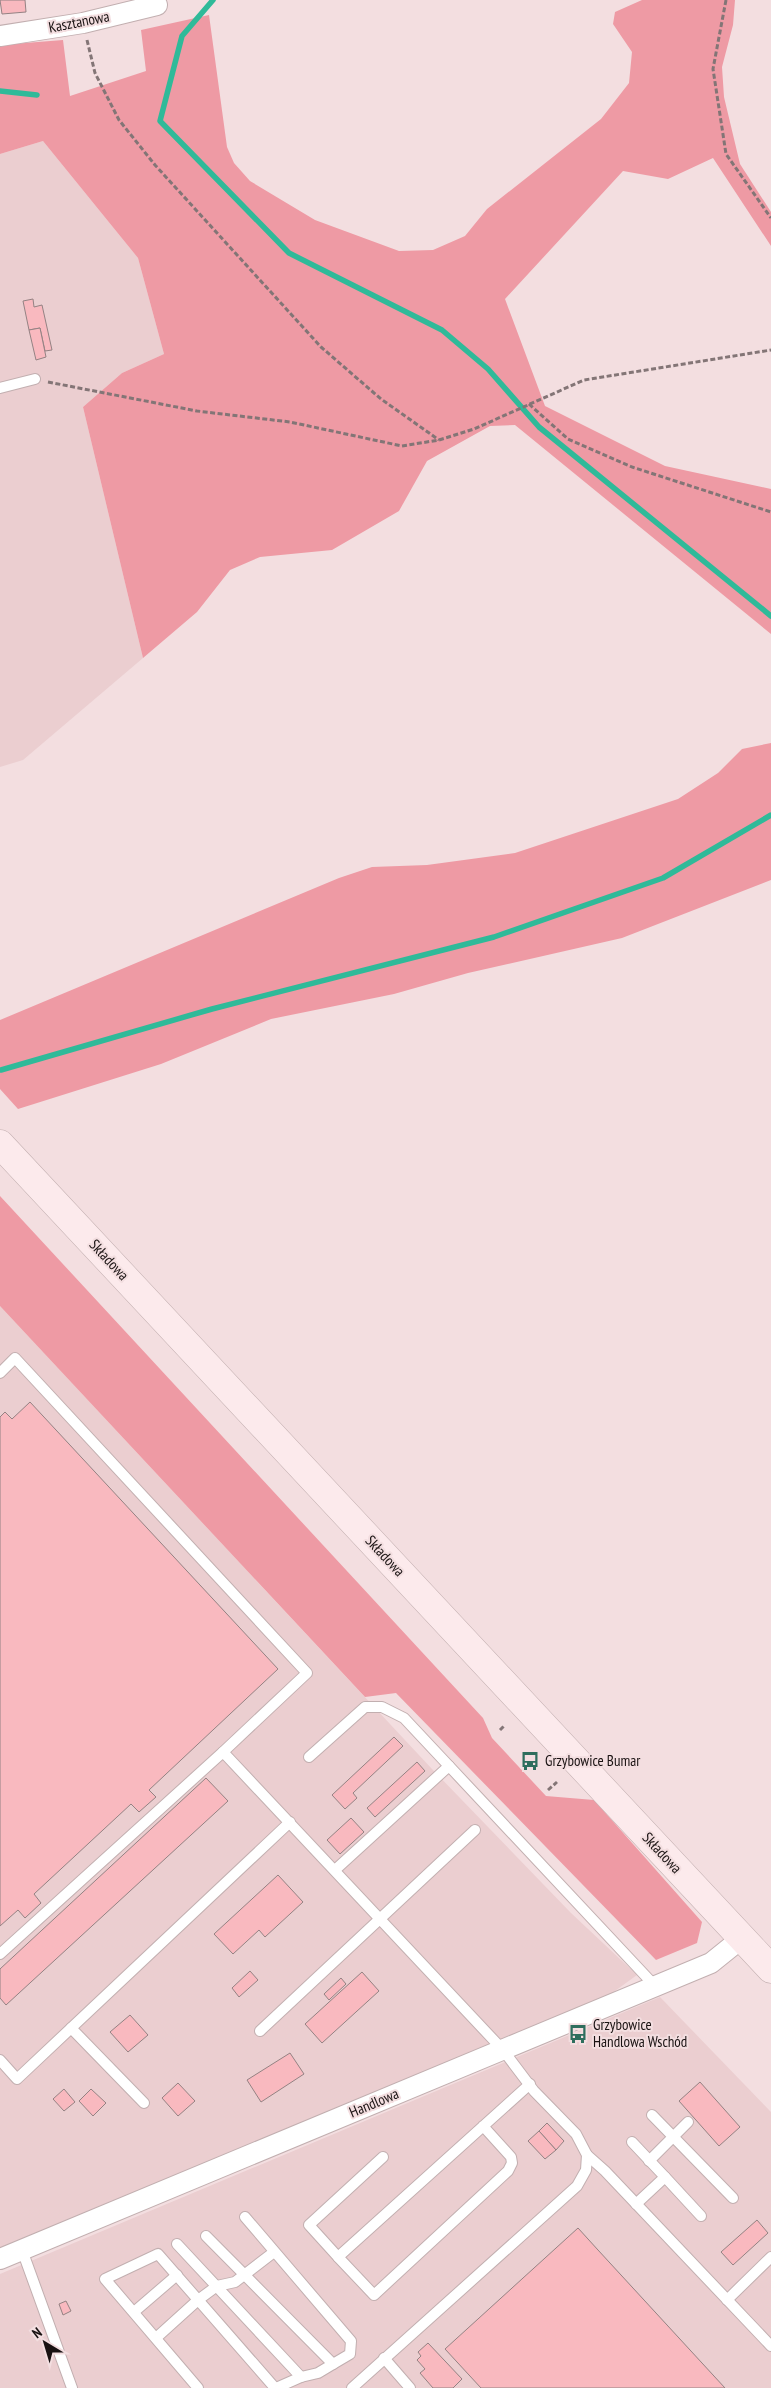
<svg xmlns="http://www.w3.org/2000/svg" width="771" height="2388" viewBox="0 0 771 2388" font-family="'PT Sans Narrow',sans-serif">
	<rect width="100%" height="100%" fill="#f3dee0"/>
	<g fill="#ebced0">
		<path d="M43,141l95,117 26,96 -42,19 -39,34 60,251 -120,102 -23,7v-613z"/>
		<path d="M0,1306l432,463 139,144 66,62 -29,21 -608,255z"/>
		<path d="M660,1997l111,115v276h-771v-114z"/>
	</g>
	<g fill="#ee9aa4">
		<path d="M642,0h93l-2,25 -11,42 2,30 16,67 31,48v34l-58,-88 -45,21 -45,-8 -118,128 40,107 120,60 106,23v145l-256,-209 -25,1 -63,35 -28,50 -67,39 -72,7 -30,13 -33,42 -54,46 -60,-251 39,-34 42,-19 -26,-96 -95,-117 -43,13v-109l63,-5 7,56 76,-25 -5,-41 68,-15 18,132 7,16 16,18 65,39 84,31 34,-1 32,-14 22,-27 114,-90 28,-36 3,-31 -19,-28 2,-12z"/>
		<path d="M771,743v137l-149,58 -154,35 -74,21 -123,25 -110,45 -143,45 -18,-20v-69l339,-142 33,-11 55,-2 88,-12 163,-54 40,-26 24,-24z"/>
		<path d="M0,1196l483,522 9,20 54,58 48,4 108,122 -5,21 -41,17 -260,-267 -31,4 -365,-391z"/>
	</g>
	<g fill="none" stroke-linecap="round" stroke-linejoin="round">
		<g stroke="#2fba99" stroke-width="5.5">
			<path d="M213,0l-31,36 -22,85 129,132 153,77 46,39 51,58 232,189"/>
			<path d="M0,91l37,4"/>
			<path d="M1,1070l211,-61 282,-72 169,-59 108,-63"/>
		</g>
	</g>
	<g fill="#f9b9bf" stroke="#948283">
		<path d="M0,0h25l1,12 -24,2z"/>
		<path d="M33,299l1,8 8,-2 10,45 -7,1 -5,-23 -11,2 -6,-29z"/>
		<path d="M40,328l6,29 -10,3 -7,-30z"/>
		<path d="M30,1402l248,267 -129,121 7,7 -17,15 -8,-8 -97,90 7,9 -16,15 -7,-8 -18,16v-509l5,-5 7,7z"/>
		<path d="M394,1737l9,9 -50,47 4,5 -12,11 -13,-14z"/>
		<path d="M417,1762l8,9 -50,46 -8,-9z"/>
		<path d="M206,1778l22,23 -222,204 -6,-7v-29z"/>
		<path d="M351,1818l13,14 -24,22 -13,-14z"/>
		<path d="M278,1875l25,27 -38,35 -6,-7 -26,24 -19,-20z"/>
		<path d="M250,1971l8,9 -19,17 -7,-9z"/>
		<path d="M362,1972l17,19 -57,52 -17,-19z"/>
		<path d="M341,1978l5,6 -17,16 -5,-6z"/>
		<path d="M130,2015l18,20 -20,17 -18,-20z"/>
		<path d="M290,2053l14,21 -43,28 -14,-22z"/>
		<path d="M700,2082l40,45 -21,19 -40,-45z"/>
		<path d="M178,2083l17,18 -17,15 -16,-18z"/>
		<path d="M64,2089l11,13 -11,9 -11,-12z"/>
		<path d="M91,2089l15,14 -13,13 -14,-15z"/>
		<path d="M547,2123l17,18 -8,9 -17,-19z"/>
		<path d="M539,2131l17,19 -11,9 -17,-18z"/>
		<path d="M757,2220l11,13 -35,32 -12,-13z"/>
		<path d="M578,2228l20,22 127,138h-244l-36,-39z"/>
		<path d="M66,2301l5,10 -8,4 -4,-11z"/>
		<path d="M428,2343l34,36 -9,9h-20l-13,-15 5,-4 -8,-9 4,-4 -3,-4z"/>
	</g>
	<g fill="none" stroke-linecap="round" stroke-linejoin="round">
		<g stroke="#c2afb0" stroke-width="12">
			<g id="service">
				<path d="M0,388l35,-9"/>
				<path d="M0,1373l15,-15 292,315 -84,79"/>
				<path d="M309,1757l56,-50h17l22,11 45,48"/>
				<path d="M335,1870l114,-104 206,220"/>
				<path d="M0,1954l223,-202 280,298 31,41 42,43 11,21 -1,15 -9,16 -225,202"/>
				<path d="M71,2028l73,75"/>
				<path d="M260,2031l215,-201"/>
				<path d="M0,2060l17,19 273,-257"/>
				<path d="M652,2115l81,83"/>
				<path d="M483,2126l28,31 1,6 -4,8 -134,124 -36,-38 192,-173"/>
				<path d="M632,2142l33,35 -29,27"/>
				<path d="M587,2155l18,16 166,175"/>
				<path d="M649,2161l39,-39"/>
				<path d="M665,2177l36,39"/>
				<path d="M245,2217l106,124 -1,13 -17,10"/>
				<path d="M206,2236l127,128 -15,9 -17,4"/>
				<path d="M177,2244l124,133 -25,11"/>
				<path d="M22,2250l50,138"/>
				<path d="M338,2257l-29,-32 74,-68"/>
				<path d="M727,2300l44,-43"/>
				<path d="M134,2312l43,-37"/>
				<path d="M156,2338l42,-38 19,-14 18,-4 39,-30"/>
				<path d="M384,2358l26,30"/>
				<path d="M198,2388l-93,-109 53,-25 117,134"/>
			</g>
		</g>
		<g stroke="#c2afb0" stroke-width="22">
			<g id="minor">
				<path d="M0,36l83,-13 74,-18"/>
				<path d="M0,2259l711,-296 31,-25"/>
			</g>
		</g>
		<g stroke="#c2afb0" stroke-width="29">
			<path id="secondary" d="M0,1144l771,825"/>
		</g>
		<g stroke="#837576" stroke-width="3" stroke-dasharray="5 2.5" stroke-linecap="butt">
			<path d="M726,0l-13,69 13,85 45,64"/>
			<path d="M87,40l8,33 24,47 36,45 166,182 60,52 58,41"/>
			<path d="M48,382l149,29 93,11 112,24 37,-6 35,-11 110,-49 187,-30"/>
			<path d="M529,404l39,35 64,28 139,45"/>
			<path d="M500,1730l4,-4"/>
			<path d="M548,1790l9,-8"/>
		</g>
		<use href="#service" stroke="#fff" stroke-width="10"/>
		<use href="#minor" stroke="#fff" stroke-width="20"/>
		<use href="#secondary" stroke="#fceaec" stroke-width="28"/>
	</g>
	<defs>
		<g id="bus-bare" transform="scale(1.5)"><path d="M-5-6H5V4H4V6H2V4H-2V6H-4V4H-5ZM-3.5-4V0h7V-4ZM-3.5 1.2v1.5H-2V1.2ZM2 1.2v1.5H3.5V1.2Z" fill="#2e6e5d" stroke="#f3dee0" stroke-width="2.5" paint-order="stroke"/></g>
	</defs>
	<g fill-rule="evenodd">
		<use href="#bus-bare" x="530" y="1761"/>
		<use href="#bus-bare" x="578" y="2034"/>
	</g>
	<g text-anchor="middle" stroke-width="4" stroke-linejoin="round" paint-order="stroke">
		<g font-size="15" fill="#191212" stroke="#f3dee0">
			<text transform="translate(79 22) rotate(-11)" y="5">Kasztanowa</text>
			<text transform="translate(109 1260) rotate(47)" y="5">Składowa</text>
			<text transform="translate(385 1556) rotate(47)" y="5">Składowa</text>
			<text transform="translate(662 1853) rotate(47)" y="5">Składowa</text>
			<text transform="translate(374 2103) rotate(-23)" y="5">Handlowa</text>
		</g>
		<g font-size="15" fill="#191212" stroke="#f3dee0" text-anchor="start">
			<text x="545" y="1766">Grzybowice Bumar</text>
			<text x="593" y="2030">Grzybowice<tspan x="593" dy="17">Handlowa Wschód</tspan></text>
		</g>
	</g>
	<g transform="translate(45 2343) rotate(322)" stroke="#f3dee0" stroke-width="4" paint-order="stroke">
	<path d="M0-4L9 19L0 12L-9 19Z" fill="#191212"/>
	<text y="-8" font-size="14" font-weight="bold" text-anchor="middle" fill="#191212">N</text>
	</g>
</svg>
